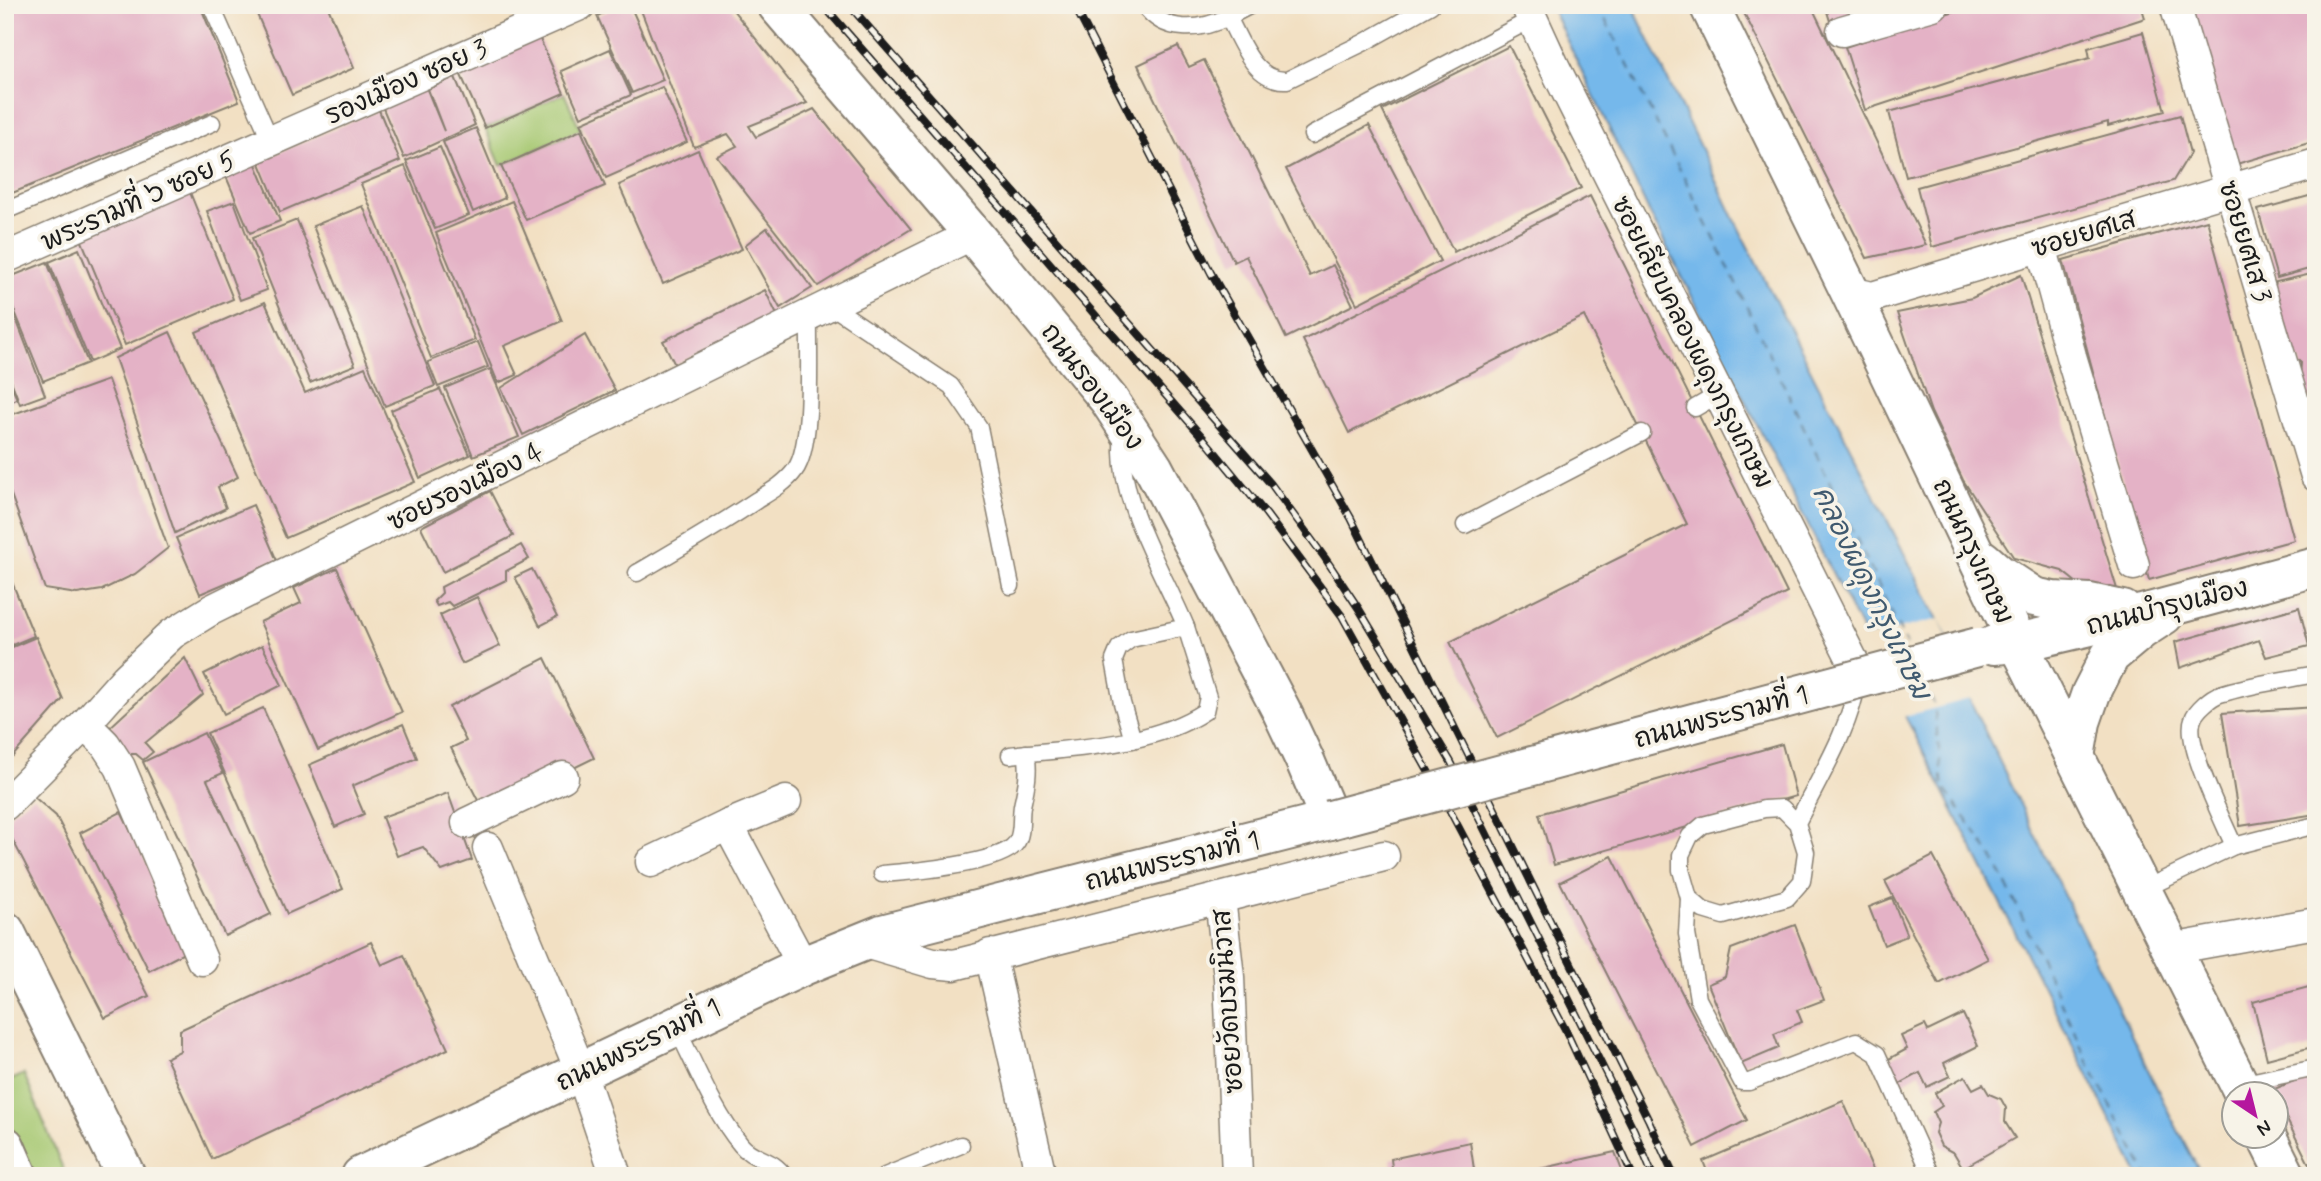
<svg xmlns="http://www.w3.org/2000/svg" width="2321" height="1181" viewBox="0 0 2321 1181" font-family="Mynerve,'Playpen Sans Thai',sans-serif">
	<rect width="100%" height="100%" fill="#f7f3e8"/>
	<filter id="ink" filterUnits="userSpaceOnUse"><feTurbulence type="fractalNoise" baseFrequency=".0143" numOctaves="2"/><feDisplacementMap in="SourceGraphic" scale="14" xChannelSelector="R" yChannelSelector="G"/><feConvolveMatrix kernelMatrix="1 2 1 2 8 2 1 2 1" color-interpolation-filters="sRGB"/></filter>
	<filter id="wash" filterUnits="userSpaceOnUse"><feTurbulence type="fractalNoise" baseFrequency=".00686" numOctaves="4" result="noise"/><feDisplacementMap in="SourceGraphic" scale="28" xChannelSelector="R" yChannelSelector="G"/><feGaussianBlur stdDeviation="1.57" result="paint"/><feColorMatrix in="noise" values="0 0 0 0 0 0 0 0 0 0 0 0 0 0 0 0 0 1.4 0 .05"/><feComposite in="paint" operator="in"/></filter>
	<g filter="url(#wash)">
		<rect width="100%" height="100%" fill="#f2e0c3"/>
		<g fill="#a6c871" stroke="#617246" stroke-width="2">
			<path d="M564,93l17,37 -80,36 -16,-38z"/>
			<path d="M24,1074l42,102h-61v-93z"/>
		</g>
		<path fill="#75b8eb" stroke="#486a84" stroke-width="2" d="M1550,5h82l113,236 210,412 14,45 200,415 33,63h-63l-488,-960z"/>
		<path fill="#f2e0c3" d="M1939,619l34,79 -71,19 -40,-79z"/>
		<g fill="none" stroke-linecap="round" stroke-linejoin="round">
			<g stroke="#405a6f" stroke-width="2" stroke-dasharray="9 7" stroke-linecap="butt">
				<path d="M1598,5l118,237 191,403"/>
				<path d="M1924,682l10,21 9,84 37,51 23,38 87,190 58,110"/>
			</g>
		</g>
		<g id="blocks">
			<g fill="#e4b2c6">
				<path d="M5,5h195l39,96 -234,95z"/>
				<path d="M253,5h74l27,63 -62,27z"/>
				<path d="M621,5h9l33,75 -31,13 -35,-77z"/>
				<path d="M639,5h90l78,98 -58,23 7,11 58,-28 97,120 -93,57 -101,-130 20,-10 -9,-12 -34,13z"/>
				<path d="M1740,5h71l115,240 -59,13z"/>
				<path d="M1825,5h94l-85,29z"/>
				<path d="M1973,5h168l4,13 -280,92 -20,-63z"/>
				<path d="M2186,5h130v136l-83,24z"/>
				<path d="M2143,32l22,79 -57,15v-4l-202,55 -17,-65 201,-54 -2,-10z"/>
				<path d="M539,37l25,56 -79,35 -25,-55z"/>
				<path d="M1178,46l11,21 15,-7 106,216 23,-11 20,40 -67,33 -40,-82 -12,6 -96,-197z"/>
				<path d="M1509,46l72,142 -127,64 -72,-142z"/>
				<path d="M610,49l21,46 -50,22 -20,-46z"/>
				<path d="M455,77l20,48 -71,33 -22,-52 44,-19 18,44 -16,-42z"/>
				<path d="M662,87l25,55 -81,36 -25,-55z"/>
				<path d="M379,110l21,51 -120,51 -21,-51z"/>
				<path d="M2180,115l10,38 -17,28 -241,66 -15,-60z"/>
				<path d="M1369,125l71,136 -83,43 -71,-135z"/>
				<path d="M476,128l29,70 -32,14 -30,-70z"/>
				<path d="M581,130l24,56 -79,34 -25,-54z"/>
				<path d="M440,147l29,68 -34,14 -29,-68z"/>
				<path d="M698,150l44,99 -79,35 -44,-99z"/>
				<path d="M255,162l25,59 -30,12 -25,-59z"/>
				<path d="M405,166l70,174 -44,18 -70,-174z"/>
				<path d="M189,190l44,109 -108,46 -44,-106z"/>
				<path d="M2316,194v73l-39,11 -19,-68z"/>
				<path d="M1590,196l197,397 -290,145 -47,-96 237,-118 -103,-208 -235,117 -46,-93z"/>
				<path d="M234,201l33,89 -27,10 -33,-89z"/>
				<path d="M512,201l50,120 -58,25 13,29 -19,8 -62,-150z"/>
				<path d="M363,206l72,180 -50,20 -72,-180z"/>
				<path d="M297,220l58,145 -45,18 -58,-145z"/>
				<path d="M2207,220l87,320 -145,40 -86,-320z"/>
				<path d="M767,228l45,60 -32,20 -35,-63z"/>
				<path d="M79,249l41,100 -30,13 -41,-100z"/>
				<path d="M47,262l41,101 -45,18 -38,-94v-8z"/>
				<path d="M2316,273v128l-10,-4 -6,-20 1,-14 -15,-14 -13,-55 3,-12z"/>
				<path d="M2021,275l96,314 -24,7 -31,-25 -48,-13 -51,-78 -32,-68 -34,-99 75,-15z"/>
				<path d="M5,290l40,105 -25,9 -15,-39z"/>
				<path d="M765,290l12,25 -102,50 -12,-24z"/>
				<path d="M265,302l40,91 60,-26 50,115 -129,56 -90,-206z"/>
				<path d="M170,332l68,145 -20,10 8,21 -51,25 -60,-175z"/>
				<path d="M585,335l30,55 -92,45 -22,-47z"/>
				<path d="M478,342l10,25 -50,20 -10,-25z"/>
				<path d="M490,369l29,68 -46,19 -28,-68z"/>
				<path d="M5,371l12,28 -12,5z"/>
				<path d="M108,380l60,168 -33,26 -33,16 -25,4 -32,-5 -40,-111v-61z"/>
				<path d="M440,389l30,66 -50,23 -29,-68z"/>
				<path d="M490,491l23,45 -70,36 -22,-45z"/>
				<path d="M253,505l24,56 -77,33 -24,-56z"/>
				<path d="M521,545l8,14 -23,12v9l-54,26 -4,-4 -11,4 -3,-5 8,-8 -1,-6z"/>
				<path d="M5,565l29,71 -29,12z"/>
				<path d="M337,568l65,144 -84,38 -58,-128 41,-19 -7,-15z"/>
				<path d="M532,569l25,48 -17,9 -25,-49z"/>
				<path d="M477,597l23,49 -38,18 -22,-49z"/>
				<path d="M2299,607l10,39 -43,11 -7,-17 -79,28 -5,-26z"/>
				<path d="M36,637l27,62 -50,57 -8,-18v-88z"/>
				<path d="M262,645l20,40 -58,29 -20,-40z"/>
				<path d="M185,658l18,37 -58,48 8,9 -10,8 -7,-6h-7l-22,-24z"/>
				<path d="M545,658l49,100 -110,54 -33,-64 15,-7 -17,-34z"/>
				<path d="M2316,707v107l-76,12 -18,-113z"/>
				<path d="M263,708l80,181 -56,25 -80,-181z"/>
				<path d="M403,724l14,34 -65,28 12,28 -29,13 -26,-62z"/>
				<path d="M204,733l19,40 -16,7 64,134 -46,22 -82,-174z"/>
				<path d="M1782,744l14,52 -242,69 -15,-51z"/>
				<path d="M448,793l24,67 -30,11 -19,-24 -26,9 -15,-39z"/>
				<path d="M33,796l23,20 93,180 -44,22 -98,-189 4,-16z"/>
				<path d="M121,812l69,138 -41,21 -69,-138z"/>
				<path d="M1612,856l135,264 -52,27 -135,-265z"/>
				<path d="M1933,856l55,103 -49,25 -54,-103z"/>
				<path d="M1892,898l15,38 -23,9 -15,-38z"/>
				<path d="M1795,925l29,75 -27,10 5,12 -28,12 5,14 -38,16 -33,-80 17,-7 6,-28z"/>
				<path d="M371,942l11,23 22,-10 44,94 -236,110 -46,-101 14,-7v-21z"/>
				<path d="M2316,985v61l-49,13 -14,-57z"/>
				<path d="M1963,1014l15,32 -34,17 6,13 -23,11 -7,-14 -20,11 -13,-24 20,-11 -6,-13 24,-11 3,6z"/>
				<path d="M2316,1072v104h-1l-39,-78v-4l-4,-4z"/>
				<path d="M1965,1076l8,13 10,-5 6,10 12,5 5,9 -1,14 10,16 -52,30 -9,-15 -13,-7 -6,-13 3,-10 -5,-11 9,-6 -7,-13z"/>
				<path d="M1843,1101l33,75h-167l-6,-15z"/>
				<path d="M1470,1142l5,34h-82l-2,-17z"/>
				<path d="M1615,1152l9,24h-98v-4z"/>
			</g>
		</g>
	</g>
	<g filter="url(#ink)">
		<use href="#blocks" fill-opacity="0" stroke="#877e70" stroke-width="2"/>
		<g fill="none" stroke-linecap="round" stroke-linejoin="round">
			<g stroke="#877e70" stroke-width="19">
				<g id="service">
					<path d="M211,5l60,136"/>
					<path d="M1144,5c20,29 56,26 84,12 13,24 26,65 59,63l76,-37 68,-38"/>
					<path d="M1228,17l23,-12"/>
					<path d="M1312,135l220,-116"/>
					<path d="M5,211l207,-88"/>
					<path d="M830,305l121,81 28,41 32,159"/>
					<path d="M1695,408l24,-14"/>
					<path d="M1123,436c-9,59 41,137 63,191l-55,12 -12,9 -5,12 8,43 11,37"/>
					<path d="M1465,525l177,-92"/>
					<path d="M637,573c41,-24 81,-47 120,-73 13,-8 29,-17 38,-30 19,-25 13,-120 14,-154"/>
					<path d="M1010,755c62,-7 141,-8 195,-44l3,-14 -22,-70"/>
					<path d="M1797,823l-15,-15 -18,1 -61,16 -13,11 -9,19v15l8,28 14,12 20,6 64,-18 15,-17 4,-29 -9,-29c22,-45 53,-93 61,-143"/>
					<path d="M2234,846c-10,-24 -51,-104 -41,-127 3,-9 18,-22 27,-25 30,-10 65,-14 96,-20"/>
					<path d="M882,874c26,-2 120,-10 134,-31 7,-9 4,-25 6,-37 4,-18 8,-35 4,-53"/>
					<path d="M2142,890l92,-44 82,-21"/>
					<path d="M1689,898l-2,36 11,65 44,83h7l107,-41 21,13 55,122"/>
					<path d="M676,1027c20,39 37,84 65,118 12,15 32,13 43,31"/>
					<path d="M2240,1084l76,-16"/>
					<path d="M885,1176l76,-31"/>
				</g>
			</g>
			<g stroke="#877e70" stroke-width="33">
				<g id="minor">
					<path d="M1526,5l28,61 308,613"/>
					<path d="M2175,5l141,471"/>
					<path d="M1842,31l91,-26"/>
					<path d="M2041,246l30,110 63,209"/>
					<path d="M5,258l575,-253"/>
					<path d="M1850,292l22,5 444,-133"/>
					<path d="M85,724l20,20 15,23 82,193"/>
					<path d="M5,805l80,-81 41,-46 46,-44 39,-24 762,-376"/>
					<path d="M467,823l96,-46"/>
					<path d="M728,825l75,141"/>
					<path d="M488,848l93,224 35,104"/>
					<path d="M651,862l77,-37 58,-24"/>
					<path d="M1220,898l164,-42"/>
					<path d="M862,942l71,21 21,2 266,-67 9,79 8,199"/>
					<path d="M2171,949l145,-26"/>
					<path d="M990,954l51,222"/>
				</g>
			</g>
			<g stroke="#877e70" stroke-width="42">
				<path id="tertiary" d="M777,5l196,229 136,166 45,69 127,241 25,53 24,57"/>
			</g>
			<g stroke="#877e70" stroke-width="42">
				<g id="secondary">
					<path d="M1709,5l141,287 168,351 226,451"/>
					<path d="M1983,560l16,14 35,23 19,4 37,2 33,7"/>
					<path d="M1994,645l24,-2 124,-29 174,-47"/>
					<path d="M2075,757l6,-35 10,-29 19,-37 31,-26 23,-15"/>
					<path d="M5,931l121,245"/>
					<path d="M2266,1136l20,40"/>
					<path d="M361,1176l442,-210 79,-32 448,-114"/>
				</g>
			</g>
			<g stroke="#877e70" stroke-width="42">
				<path id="motorway" d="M5,1146l13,30"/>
			</g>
			<use href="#service" stroke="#fff" stroke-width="16"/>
			<use href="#minor" stroke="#fff" stroke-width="30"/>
			<use href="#tertiary" stroke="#fff" stroke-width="38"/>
			<use href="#secondary" stroke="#fff" stroke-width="38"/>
			<use href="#motorway" stroke="#fff" stroke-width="38"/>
			<g stroke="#1c1c1c" stroke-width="8">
				<g id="rail">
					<path d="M823,5l382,435 61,74 76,102 107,193 117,222 67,145"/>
					<path d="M849,5l422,479 54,74 34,51 92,153 183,368 19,46"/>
					<path d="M1074,5l137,268 140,245 298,603 25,55"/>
				</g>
			</g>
			<use href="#rail" stroke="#f7f3e8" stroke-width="5" stroke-dasharray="16" stroke-linecap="butt"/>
			<g stroke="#877e70" stroke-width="42" stroke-linecap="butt">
				<path id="secondary-bridge" d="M1330,820l648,-173"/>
			</g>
			<use href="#secondary-bridge" stroke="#fff" stroke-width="38"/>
		</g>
	</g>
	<g text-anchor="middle" stroke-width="7" stroke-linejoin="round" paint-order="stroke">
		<g font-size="26" fill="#1c1c1c" stroke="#f7f3e8">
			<text transform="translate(406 81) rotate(-24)" y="9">รองเมือง ซอย 3</text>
			<text transform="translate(138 200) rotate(-24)" y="9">พระรามที่ ๖ ซอย 5</text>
			<text transform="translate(2083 233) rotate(-17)" y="9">ซอยยศเส</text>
			<text transform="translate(2246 241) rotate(73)" y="9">ซอยยศเส 3</text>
			<text transform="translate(1693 342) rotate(63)" y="9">ซอยเลียบคลองผดุงกรุงเกษม</text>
			<text transform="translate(1093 386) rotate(53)" y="9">ถนนรองเมือง</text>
			<text transform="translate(465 486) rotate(-26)" y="9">ซอยรองเมือง 4</text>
			<text transform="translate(1974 551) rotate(65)" y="9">ถนนกรุงเกษม</text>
			<text transform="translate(2167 606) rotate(-14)" y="9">ถนนบำรุงเมือง</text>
			<text transform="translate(1721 716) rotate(-15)" y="9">ถนนพระรามที่ 1</text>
			<text transform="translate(1172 860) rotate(-14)" y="9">ถนนพระรามที่ 1</text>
			<text transform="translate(1227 1002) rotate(-94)" y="9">ซอยวัดบรมนิวาส</text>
			<text transform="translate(638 1044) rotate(-26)" y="9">ถนนพระรามที่ 1</text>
		</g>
		<g font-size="28" font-style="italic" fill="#405a6f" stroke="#f7f3e8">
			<text transform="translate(1873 592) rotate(64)" y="10">คลองผดุงกรุงเกษม</text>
		</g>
	</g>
	<rect width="2321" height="1181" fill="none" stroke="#f7f3e8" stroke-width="28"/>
	<g transform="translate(2255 1115) rotate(145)"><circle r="33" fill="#f7f3e8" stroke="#9f9d96" stroke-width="2"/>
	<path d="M0-5L12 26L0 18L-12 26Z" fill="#b5179e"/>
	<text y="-10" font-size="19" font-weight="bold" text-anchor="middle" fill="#1c1c1c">N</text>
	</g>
</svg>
